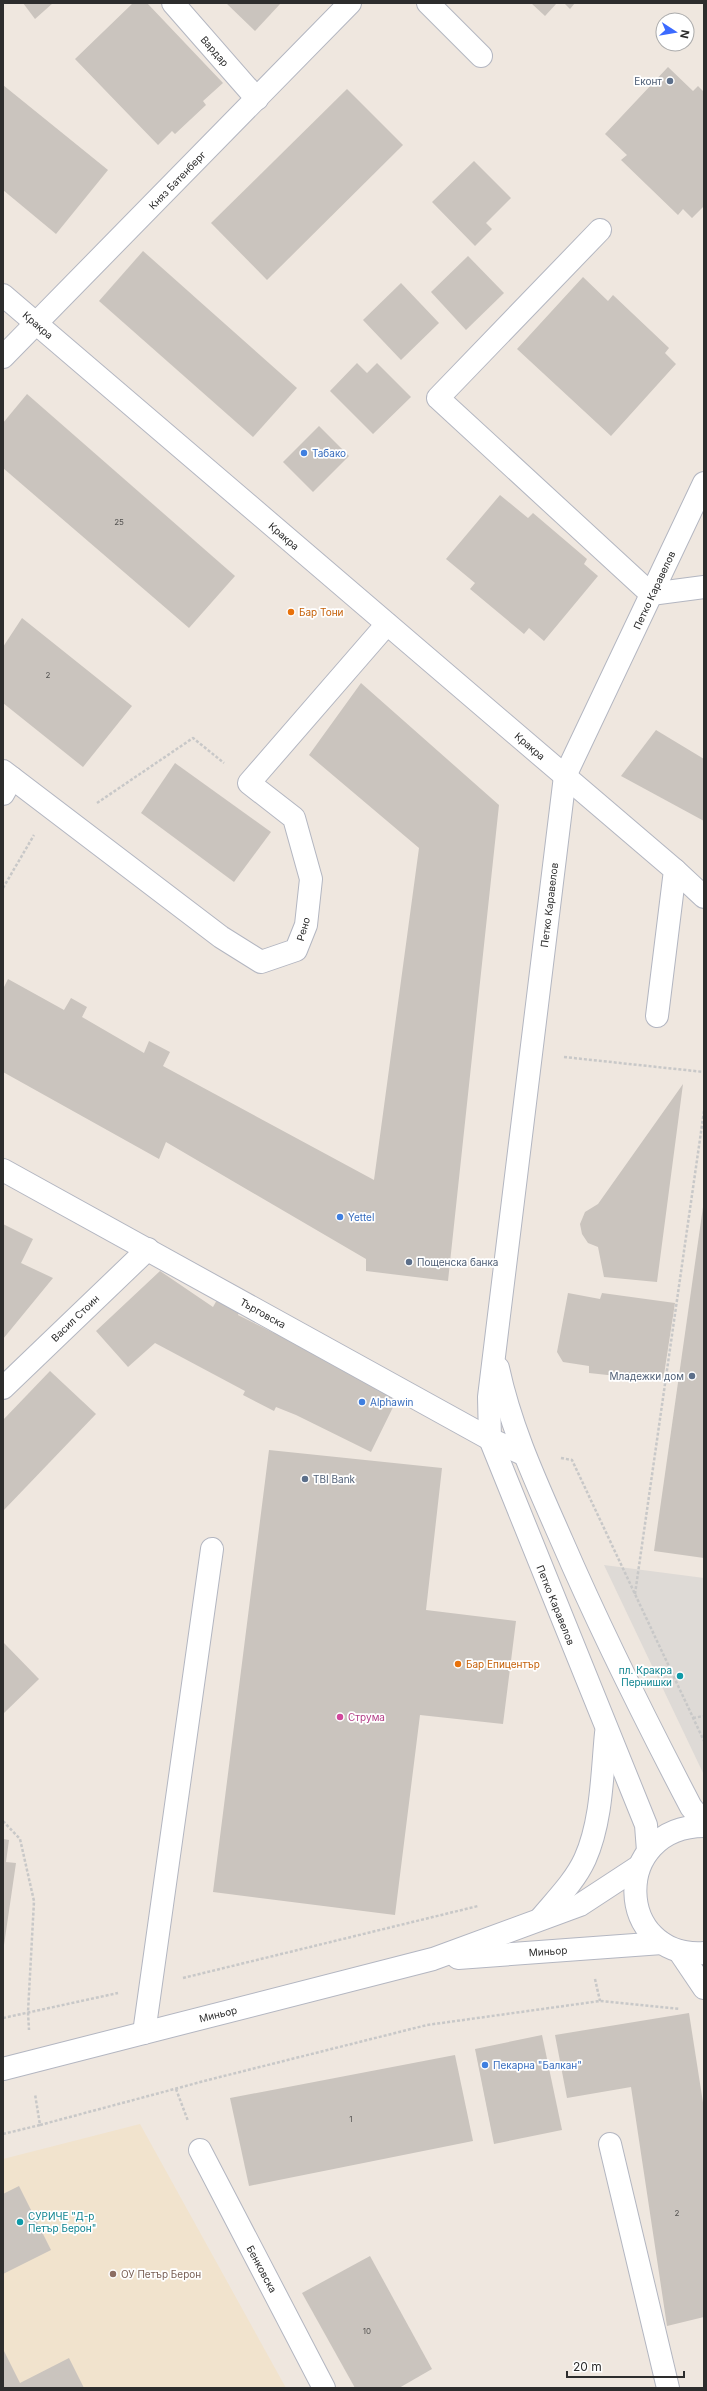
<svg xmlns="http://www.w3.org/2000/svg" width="707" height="2391" viewBox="0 0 707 2391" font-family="Inter,sans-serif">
	<rect width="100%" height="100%" fill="#efe7df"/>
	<path fill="#f1e3cd" d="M140,2124l146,264h-283v-229z"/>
	<path fill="#dedad6" d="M604,1565l100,13v197z"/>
	<g fill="#cac4be">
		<path d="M23,3h30l-18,16z"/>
		<path d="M133,3h14l76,80 -20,18 3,4 -31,29 -3,-3 -14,14 -83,-86z"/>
		<path d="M226,3h55l-26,28z"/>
		<path d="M531,3h26l-12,13z"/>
		<path d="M564,3h11l-5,6z"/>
		<path d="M668,67l25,24 5,-5 6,6v114l-12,12 -9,-9 -5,6 -57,-55 6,-5 -22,-21z"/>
		<path d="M3,85l105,85 -52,64 -53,-44z"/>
		<path d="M347,89l56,56 -136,135 -56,-57z"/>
		<path d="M474,161l37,37 -25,25 6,6 -17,17 -43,-44z"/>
		<path d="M143,251l154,137 -44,49 -154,-136z"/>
		<path d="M468,256l36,37 -38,37 -35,-38z"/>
		<path d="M583,277l25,24 5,-6 56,53 -4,5 11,11 -65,72 -94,-87z"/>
		<path d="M401,283l38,40 -38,37 -38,-40z"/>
		<path d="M357,363l10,10 10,-10 34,34 -38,37 -43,-43z"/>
		<path d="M27,394l208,182 -46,52 -186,-160v-45z"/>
		<path d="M319,426l30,30 -36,36 -30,-30z"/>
		<path d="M500,495l28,23 5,-5 54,46 -3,5 14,12 -54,65 -15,-13 -5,6 -54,-45 5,-6 -29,-24z"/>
		<path d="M22,618l110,88 -49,61 -80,-64v-56z"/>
		<path d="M361,683l138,122 -51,476 -82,-10v-12l-200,-117 -7,17 -156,-87v-83l5,-10 56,31 7,-12 16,9 -5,10 62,36 5,-12 21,11 -7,14 211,114 45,-332 -110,-93z"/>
		<path d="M656,730l48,29v62l-83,-45z"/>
		<path d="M175,763l96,69 -37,50 -93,-69z"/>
		<path d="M683,1084l-26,198 -53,-5 -6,-30 -10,-4 -6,-9 -2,-10 5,-12 13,-8z"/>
		<path d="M703,1207h1v351l-50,-7z"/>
		<path d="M3,1224l30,15 -12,24 32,15 -50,61z"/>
		<path d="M160,1271l53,36 5,-9 23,10 -3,7 36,18 2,-3 26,14 -2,3 98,50 -27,55 -75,-37 -20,-8 -2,4 -31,-16 2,-4 -90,-48 -27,24 -32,-36z"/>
		<path d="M568,1293l32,6 2,-6 73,10 -12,78 -74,-8v-7l-26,-4 -6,-10z"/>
		<path d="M50,1371l46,43 -93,97v-91z"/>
		<path d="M269,1450l173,18 -16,142 90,11 -13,103 -83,-9 -25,200 -182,-23z"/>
		<path d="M3,1642l36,37 -36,35z"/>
		<path d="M3,1839l6,1 -3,22 10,1 -12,82z"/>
		<path d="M689,2013l15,96v208l-37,9 -36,-239 -64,11 -12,-63z"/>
		<path d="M542,2035l20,95 -68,14 -19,-95z"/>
		<path d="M455,2055l18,86 -224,45 -19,-88z"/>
		<path d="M19,2186l32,64 -48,24v-80z"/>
		<path d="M370,2256l62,113 -33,19h-44l-53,-95z"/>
		<path d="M3,2349l17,34 49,-25 15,30h-81z"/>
	</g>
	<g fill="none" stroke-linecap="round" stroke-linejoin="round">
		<g stroke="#b3b6c1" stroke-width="24">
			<g id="lane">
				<path d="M600,230l-162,168 213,196 53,-7"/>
				<path d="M565,776l110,94 -18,146"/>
				<path d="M3,794l9,-16"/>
				<path d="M144,2033l68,-484"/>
				<path d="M610,2144l58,244"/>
			</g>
		</g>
		<g stroke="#b3b6c1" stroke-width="24">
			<g id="street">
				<path d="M173,3l84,96"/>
				<path d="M428,3l53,53"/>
				<path d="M3,295l562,481"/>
				<path d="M3,357l347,-354"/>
				<path d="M3,771l218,166 40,25 35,-12 10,-25 5,-46 -17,-61 -45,-35 138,-159"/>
				<path d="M675,870l29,27"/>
				<path d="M3,1170l487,269 33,15"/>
				<path d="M3,1388l145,-139"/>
				<path d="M200,2150l124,238"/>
			</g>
		</g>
		<g stroke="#b3b6c1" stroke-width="24">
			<g id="secondary">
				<path d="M498,1368c13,61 39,116 64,173 39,90 83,178 129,266l13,16"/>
				<path d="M704,1826c-94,1 -89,133 0,127"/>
				<path d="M648,1851l-2,-26 -156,-386 -1,-42 76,-621 139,-293"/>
				<path d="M541,1918c15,-18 34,-37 44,-59 17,-38 17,-85 21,-126"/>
				<path d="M679,1951l25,37"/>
				<path d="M458,1958l204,-15"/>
				<path d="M3,2069l430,-110 147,-54 58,-38"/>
			</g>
		</g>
		<g stroke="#c8c8c8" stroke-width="2.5" stroke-dasharray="3 2" stroke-linecap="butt">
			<path d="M97,803l96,-65 31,25"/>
			<path d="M3,888l31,-53"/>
			<path d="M564,1057l140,15"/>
			<path d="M561,1458l11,2 132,281"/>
			<path d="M635,1594l69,-483"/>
			<path d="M693,1718l11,-2"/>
			<path d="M3,1821l17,18 14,62 -6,111 1,18"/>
			<path d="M183,1978l295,-72"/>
			<path d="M595,1979l5,22"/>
			<path d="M3,2018l115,-25"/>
			<path d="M176,2089l12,32"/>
			<path d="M40,2125l168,-45 219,-55 173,-24 80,8"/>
			<path d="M3,2134l37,-9 -5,-31"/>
		</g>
		<use href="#lane" stroke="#fff" stroke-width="22"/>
		<use href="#street" stroke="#fff" stroke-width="22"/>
		<use href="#secondary" stroke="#fff" stroke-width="22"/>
	</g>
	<g fill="#5c6f8a" stroke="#fff" stroke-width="1.5">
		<circle cx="670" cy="81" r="4"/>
		<circle cx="409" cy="1262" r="4"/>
		<circle cx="692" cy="1376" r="4"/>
		<circle cx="305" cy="1479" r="4"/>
	</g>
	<g fill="#3f7fe0" stroke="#fff" stroke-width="1.5">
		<circle cx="304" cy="453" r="4"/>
		<circle cx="340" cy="1217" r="4"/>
		<circle cx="362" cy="1402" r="4"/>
		<circle cx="485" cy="2065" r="4"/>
	</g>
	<g fill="#e8710a" stroke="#fff" stroke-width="1.5">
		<circle cx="291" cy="612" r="4"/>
		<circle cx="458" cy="1664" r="4"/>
	</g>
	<g fill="#0f9aa8" stroke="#fff" stroke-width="1.5">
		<circle cx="680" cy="1676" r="4"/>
		<circle cx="20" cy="2222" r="4"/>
	</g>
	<circle fill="#d1479c" stroke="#fff" stroke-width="1.5" cx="340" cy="1717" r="4"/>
	<circle fill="#8d6e63" stroke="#fff" stroke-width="1.5" cx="113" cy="2274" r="4"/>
	<g text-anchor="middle" stroke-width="3.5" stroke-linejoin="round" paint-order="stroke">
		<g font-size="8" fill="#545351">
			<text x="119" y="525">25</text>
			<text x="48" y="678">2</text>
			<text x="351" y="2122">1</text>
			<text x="677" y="2216">2</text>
			<text x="367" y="2334">10</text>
		</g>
		<g font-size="10" fill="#2d2d2d" stroke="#fff">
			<text transform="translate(215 51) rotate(49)" y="4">Вардар</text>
			<text transform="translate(177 180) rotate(-46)" y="4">Княз Батенберг</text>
			<text transform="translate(38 325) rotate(41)" y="4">Кракра</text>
			<text transform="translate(284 536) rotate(41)" y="4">Кракра</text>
			<text transform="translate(654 590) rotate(-65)" y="4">Петко Каравелов</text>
			<text transform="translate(530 746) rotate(41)" y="4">Кракра</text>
			<text transform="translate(549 905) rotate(-83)" y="4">Петко Каравелов</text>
			<text transform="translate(303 929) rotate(-74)" y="4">Рено</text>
			<text transform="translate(263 1313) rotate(29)" y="4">Търговска</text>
			<text transform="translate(75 1318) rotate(-44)" y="4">Васил Стоин</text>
			<text transform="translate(556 1605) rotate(68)" y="4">Петко Каравелов</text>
			<text transform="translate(548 1951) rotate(-4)" y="4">Миньор</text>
			<text transform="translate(218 2014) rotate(-14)" y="4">Миньор</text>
			<text transform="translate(262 2269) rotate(62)" y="4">Бенковска</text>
		</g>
		<g font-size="10" fill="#4e5e75" stroke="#fff" text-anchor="end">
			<text x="662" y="85">Еконт</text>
			<text x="417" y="1266" text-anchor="start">Пощенска банка</text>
			<text x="684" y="1380">Младежки дом</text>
			<text x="313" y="1483" text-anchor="start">TBI Bank</text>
		</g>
		<g font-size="10" fill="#366cbe" stroke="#fff" text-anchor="start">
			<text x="312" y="457">Табако</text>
			<text x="348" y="1221">Yettel</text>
			<text x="370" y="1406">Alphawin</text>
			<text x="493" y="2069">Пекарна "Балкан"</text>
		</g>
		<g font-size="10" fill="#c56008" stroke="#fff" text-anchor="start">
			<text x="299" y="616">Бар Тони</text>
			<text x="466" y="1668">Бар Епицентър</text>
		</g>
		<g font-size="10" fill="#0d838f" stroke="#fff" text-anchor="end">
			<text x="672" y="1674">пл. Кракра<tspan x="672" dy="12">Пернишки</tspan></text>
			<text x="28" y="2220" text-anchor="start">СУРИЧЕ "Д-р<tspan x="28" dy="12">Петър Берон"</tspan></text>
		</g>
		<g font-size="10" fill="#b23c85" stroke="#fff" text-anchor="start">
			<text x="348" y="1721">Струма</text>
		</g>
		<g font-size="10" fill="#785e54" stroke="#fff" text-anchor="start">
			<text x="121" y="2278">ОУ Петър Берон</text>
		</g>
	</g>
	<rect width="707" height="2391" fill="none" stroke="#2d2d2d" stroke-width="8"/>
	<g transform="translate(675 32) rotate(102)"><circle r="19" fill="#ffffff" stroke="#ababab"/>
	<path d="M0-3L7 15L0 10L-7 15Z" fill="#3b6aff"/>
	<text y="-6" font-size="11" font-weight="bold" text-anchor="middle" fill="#2d2d2d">N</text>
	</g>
	<path d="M567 2371v6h117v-6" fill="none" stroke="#2d2d2d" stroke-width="2"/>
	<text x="573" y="2371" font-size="12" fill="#2d2d2d" stroke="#ffffff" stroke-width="3" paint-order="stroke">20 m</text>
</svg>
